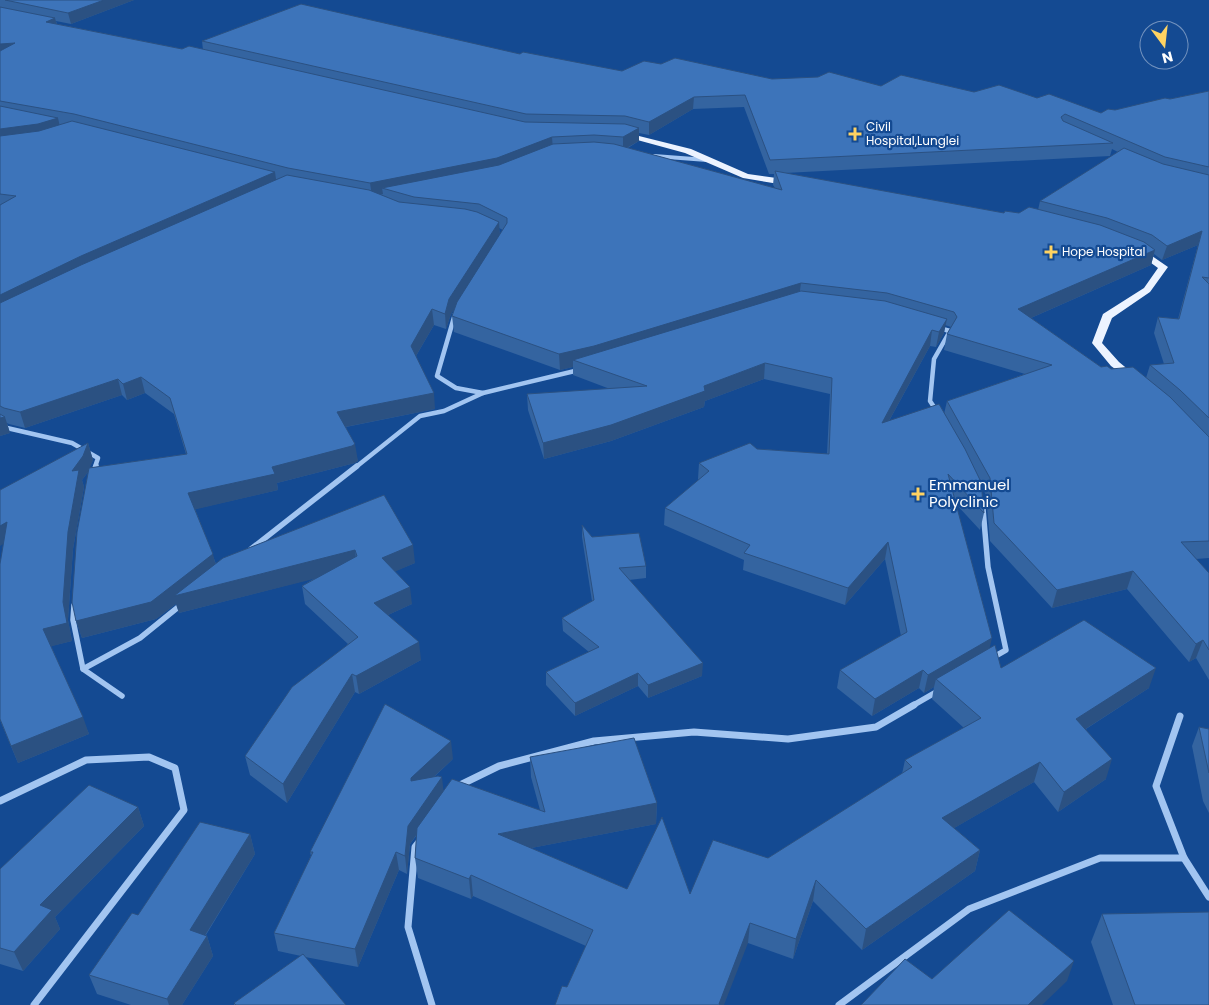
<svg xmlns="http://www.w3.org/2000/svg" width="1209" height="1005" viewBox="0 0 1209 1005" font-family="Poppins,sans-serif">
	<rect width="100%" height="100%" fill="#144a92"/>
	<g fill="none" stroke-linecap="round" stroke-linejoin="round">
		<path stroke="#a2c5f1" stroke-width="4" d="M654,156l53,4"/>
		<g stroke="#a2c5f1" stroke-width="4.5">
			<path d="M455,314l-18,62 19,12 27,5 96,-23"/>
			<path d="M936,410l-6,-9 4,-42 16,-28 -11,-3"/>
			<path d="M0,422l7,6 65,15 26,15 -3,9"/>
			<path d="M356,467l64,-51 24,-5 39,-18"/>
		</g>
		<g stroke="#a2c5f1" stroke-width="5.5">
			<path d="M93,474l3,-8"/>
			<path d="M983,509l5,58 18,83 -14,8"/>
			<path d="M251,549l106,-83"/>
			<path d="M74,605l-1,15 10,49 39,27"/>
			<path d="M83,669l57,-31 42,-34"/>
			<path d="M912,706l26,-15"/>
		</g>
		<g stroke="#a2c5f1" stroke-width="7">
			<path d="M1180,716l-24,70 28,72 25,39"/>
			<path d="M458,786l41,-20 95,-25 100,-9 94,7 88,-12 38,-22"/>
			<path d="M0,801l86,-41 63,-3 26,11 9,42 -150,195"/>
			<path d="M419,842l-4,5 -7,80 24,78"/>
			<path d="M839,1005l130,-96 131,-51h84"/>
		</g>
		<g fill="#ecf3ff" fill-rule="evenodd">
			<path d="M619,131l72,18 57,25 43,6 4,3 -4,3 -48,-8 -58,-25 -66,-18z"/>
			<path d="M1139,247l29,20 -18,25 -38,26 -10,25 17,19 17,14 1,2 -5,3 -21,-15 -19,-23 11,-29 41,-26 14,-20 -22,-16 -2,-2z"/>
		</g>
	</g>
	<g fill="#3464a0" fill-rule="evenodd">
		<path d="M0,0h134l-63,24 -15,-3 1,3 125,25 21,1 -1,-9 318,13 102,17 39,-7 111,15 202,13 63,6 64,15 108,-22v467l-13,1 13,14v107l-13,-22 -7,4 -62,-73 -75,19 -62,-67 -4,-46 -5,-9 3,27 -4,17 -25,-27 34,145 12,20 148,20 -63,41 20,50 -48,33 -24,-30 -80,46 26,22 -5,21 -113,79 -49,-49 -20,58 -45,-16 -181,44 19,-41 -113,-50 -2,3 -53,-21 -3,-20 2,-23 -7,9 -3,30 -8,-4 -41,97 -53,-10 41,48h-112v-2l67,-47 -23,-5 -4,-18 37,-77 -1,-4 143,-93 -19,18 10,14 96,19 -9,-33 -1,-20 127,46 -1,21 -125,24 96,41 63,5 78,-36 134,-84 3,-14 59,-32 -32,-29 2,-12 -10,6 -5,-5 -47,28 -35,-28 3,-18 61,-34 -16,-77 -40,46 -102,-35 1,-10 -80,-35 1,-17 34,-28 -1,-1 1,-16 58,-14 70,5 3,-60 -66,-15 -59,22 -1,6 -93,34 -67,18 -16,-49 -1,-16 83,-5 -37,-14v-8l-13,3 -106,-38 -2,-16 3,-10 -4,8 -5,15 -12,-4 -18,31 19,53 -89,18 12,34 -3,2 -78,20 1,7 -83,19 21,55 168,-69 31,68 -20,8 17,33 -24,11 33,45 -62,34 -4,-2 -68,111 -37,-28 -5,-19 103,-112 -43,-40 -3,-18 13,-8 -136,35 -3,-9 -20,15 -74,19 -6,-17 12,-149 -6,8 2,7 -11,62 -5,71 4,21 -21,5 38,88 -71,29 -18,-43 88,-277 5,17 -4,8 97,-14 -12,-40 -29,-21 -18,7 -5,-5 -97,33 -16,-4 -2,-1 3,10 -10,3zM744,107l25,67h5l-1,11 2,3 -147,-40 11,-7v-8l10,2 44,-26zM1112,149l6,3 -78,49 -2,9 -19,3h-15l-219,-40 325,-17zM499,228l4,2 -3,5zM1198,245l-20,74 -20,-2 -4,16 10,31 -14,1 -4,13 -45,-11 -70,-49 120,-53 3,-11 8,6zM945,325l6,2 -4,7 -3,16 81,24 -78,27 -3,13 -55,7 41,-75 6,1 8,-14z"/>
		<path d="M582,525l10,12 54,29v12l-17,2 73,96 -54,22 -10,-12 -63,30 -29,-31v-13l43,-20 -26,-21 -1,-13 30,-17 -10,-64z"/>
		<path d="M1199,727l10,2v84l-6,-12 -11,-55z"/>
		<path d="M138,807l6,19 -89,91 5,12 -37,42 -23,-7v-95z"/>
		<path d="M250,834l5,20 -49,81 1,1 6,20 -31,49h-51l-34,-11 -8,-19 49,-60z"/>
		<path d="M1102,914l107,91h-96l-22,-63z"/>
	</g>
	<g fill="#2b5182">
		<path d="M104,0h30l-63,24 -3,-11z"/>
		<path d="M55,18l3,11 -12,-7z"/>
		<path d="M15,43l-15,13v-12z"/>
		<path d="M694,97l-1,12 -44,26v-13z"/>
		<path d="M58,118l3,13 -61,11v-13z"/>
		<path d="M639,128v13l-16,9v-13z"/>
		<path d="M552,137l1,13 -55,21 -116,17 1,6 -11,2 -2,-13z"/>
		<path d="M275,172l2,14 -277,126v-17l81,-39z"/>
		<path d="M499,222l1,14 -49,78 -5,15 -1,-15 4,-15z"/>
		<path d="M1202,231l-4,14 -36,15 5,-14z"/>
		<path d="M1155,250l-4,15 -136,60 3,-16z"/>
		<path d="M801,283l-2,15 -226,62v7l-13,3 -1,-16z"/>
		<path d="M432,309l2,16 -21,36 -2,-15z"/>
		<path d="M947,319l-3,14 -8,14 3,-15z"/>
		<path d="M932,330l-2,16 -51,93 3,-16z"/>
		<path d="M765,363l-1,16 -59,22 -1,6 -93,34 -67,18 -1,-16 161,-57z"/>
		<path d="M141,377l4,16 -18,7 -4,-16z"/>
		<path d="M118,379l4,16 -97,33 -5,-16z"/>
		<path d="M434,393l1,16 -95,19 -3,-16z"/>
		<path d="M5,417l5,16 -10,3v-18z"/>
		<path d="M88,443l5,17 -5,12 -6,8 2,7 -11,62 -5,71 4,21 -23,6 -6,-18 20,-27 9,-131z"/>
		<path d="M355,444l3,17 -3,2 -78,20 1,7 -85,20 -5,-17 84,-26z"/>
		<path d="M7,522l5,17 -12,7v-20z"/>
		<path d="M888,542l-3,17 -40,46 3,-17z"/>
		<path d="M413,545l2,18 -30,13 -3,-18z"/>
		<path d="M355,550l2,18 -178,45 -3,-9 -20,15 -74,19 -6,-17 137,-67 4,17z"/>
		<path d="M1133,571l-6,18 -75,19 5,-18z"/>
		<path d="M410,587l2,17 -35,16 -3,-17z"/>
		<path d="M992,638l-4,17 -52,24 -2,8 -10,6 4,-18z"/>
		<path d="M1203,640l-7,18 -7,4 7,-18z"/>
		<path d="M419,642l2,18 -62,34 -3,-18z"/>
		<path d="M703,663l-1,13 -54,22v-13z"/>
		<path d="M1156,668l-7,20 -79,51 6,-20z"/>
		<path d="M923,670l-4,18 -47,28 3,-17z"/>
		<path d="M638,673v13l-63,30v-13z"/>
		<path d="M352,674l3,18 -68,111 -4,-19z"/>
		<path d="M83,717l6,17 -71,29 -7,-17z"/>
		<path d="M451,741l2,18 -40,37 -2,-18z"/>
		<path d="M1112,759l-6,20 -48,33 6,-20z"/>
		<path d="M1040,762l-6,20 -97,56 5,-20z"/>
		<path d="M442,777l2,18 -34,49 -3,30 -2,-18 3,-30z"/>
		<path d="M657,803l-1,21 -156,30 -2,-20z"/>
		<path d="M138,807l6,19 -89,91 5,12 -37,42 -9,-19 26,-47z"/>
		<path d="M250,834l5,20 -59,96 -6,-20z"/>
		<path d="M980,850l-5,21 -113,79 4,-21z"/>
		<path d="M396,852l3,18 -41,97 -3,-18z"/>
		<path d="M471,875l2,21 -2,3 -2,-20z"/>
		<path d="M816,880l-3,21 -20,58 3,-20z"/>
		<path d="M750,923l-2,20 -24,62h-6z"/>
		<path d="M207,936l6,20 -31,49h-13l-2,-6z"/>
		<path d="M1074,961l-7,20 -25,24h-14z"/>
	</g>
	<g fill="#3d74ba" stroke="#2b5182">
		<path d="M5,0h99l-36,13z"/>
		<path d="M301,4l219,50 3,-2 99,19 22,-10 17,3 14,-6 97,21 46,-2 11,-5 52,14 20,-11 73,17 25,-7 38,13 12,-4 52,19 7,-4 7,1 50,-12 5,1 39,-8v76l-44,-10 -100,-43 -4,3 2,4 50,22 -343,17 -25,-65 -51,2 -45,25 -24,-6 -99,-2 -324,-73z"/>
		<path d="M0,7l55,11 -9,4 136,27 7,-3 336,76 100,2 14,4 -16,9 -29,-2 -42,2 -55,21 -127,25 -82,-15 -214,-54 -74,-13v-50l15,-8 -15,1z"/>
		<path d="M0,106l58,12 -20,6 -38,5z"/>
		<path d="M72,121l203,51 -194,84 -81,39v-90l16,-9 -16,-2v-58l39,-5z"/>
		<path d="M594,142l20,2 168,46 -7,-19 229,42 1,-2 14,2 10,-6 71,18 44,17 11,8 -137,59 83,58 6,-1 4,3 22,-2 37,30 39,40v104l-28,1 28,31v77l-6,-10 -7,4 -63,-73 -76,19 -63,-67 -4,-45 -43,-77 105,-36 -105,-31 10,-17 -3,-5 -67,-19 -86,-10 -207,63 -35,8 -107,-38 5,-14 50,-79v-5l-28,-14 -65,-7 -32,-9 117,-23 54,-21z"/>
		<path d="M1124,148l39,16 46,11v103l-7,-1 7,7v134l-29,-28 -30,-25 24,-2 -16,-46 21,2 23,-88 -35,15 -15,-11 -45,-17 -67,-17z"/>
		<path d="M287,175l82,15 30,12 66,7 12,3 22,10 -50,77 -4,15 -13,-5 -21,37 23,47 -97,19 18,32 -3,2 -80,21 3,7 -87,19 25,61 -62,48 -75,19 -4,-19 5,-70 12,-64 98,-14 -17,-56 -29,-21 -18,7 -5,-5 -98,33 -16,-4 -4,-2v-103l81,-38z"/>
		<path d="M801,291l84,10 62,18 -8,13 -7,-2 -50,93 57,-19 26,45 16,33 3,31 -36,-39 44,164 -64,37 -5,-5 -48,29 -35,-29 67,-38 -19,-90 -40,46 -104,-35 6,-8 -85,-37 44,-37 -10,-8 51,-20 7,6 72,5 3,-76 -67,-15 -61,23 1,5 -94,34 -68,18 -16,-49 120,-8 -74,-26z"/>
		<path d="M0,414l5,3 -5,1z"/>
		<path d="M88,443l-5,13 -11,15 7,-1 -11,62 -5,70 4,21 -24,6 40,88 -72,29 -11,-27v-155l7,-42 -7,4v-36z"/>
		<path d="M384,495l29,50 -31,13 28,29 -36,16 45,39 -63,34 -4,-2 -69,110 -38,-28 47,-69 66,-50 -56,-51 55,-30 -2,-6 -181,46 49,-38z"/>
		<path d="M582,525l10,12 47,-4 7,33 -27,2 84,95 -55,22 -10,-12 -63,30 -29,-31 53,-25 -37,-29 32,-18z"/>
		<path d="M1084,620l72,48 -80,51 36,40 -48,33 -24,-30 -98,56 38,32 -114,79 -50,-49 -20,59 -46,-16 -31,81 2,1h-166l7,-19 5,1 26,-57 -122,-55 -2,4 -54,-21 2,-30 35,-49 93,33 -15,-55 104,-19 23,65 -159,31 129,55 35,-72 28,77 23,-54 55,18 144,-91 -7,-7 76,-42 -45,-39 59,-34 6,23z"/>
		<path d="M385,704l66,37 -40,37v3l27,-5 4,1 -34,49 -3,30 -9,-4 -41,97 -81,-16 39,-81h-3z"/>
		<path d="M1199,727l10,2v44z"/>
		<path d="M89,785l49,22 -98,98 12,5 -38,42 -14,-4v-79z"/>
		<path d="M200,822l50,12 -60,96 17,6 -40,63 -78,-24 43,-62 6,2z"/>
		<path d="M1009,910l65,51 -46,44h-167l44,-46 27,20z"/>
		<path d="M1209,912v93h-74l-33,-91z"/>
		<path d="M303,954l43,51h-110l-2,-2z"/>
	</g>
	<g fill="#ffd362" stroke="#144a92" stroke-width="2">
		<path d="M852.5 126.5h5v5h5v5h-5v5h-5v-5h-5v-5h5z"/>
		<path d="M1048.5 244.5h5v5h5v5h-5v5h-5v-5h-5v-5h5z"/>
		<path d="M915.5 486.5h5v5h5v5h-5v5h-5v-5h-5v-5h5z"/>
	</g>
	<g text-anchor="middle" stroke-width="4.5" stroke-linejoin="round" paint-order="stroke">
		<g font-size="12" fill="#fff" stroke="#144a92" text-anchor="start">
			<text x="866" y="131">Civil<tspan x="866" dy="14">Hospital,Lunglei</tspan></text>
			<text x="1062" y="256">Hope Hospital</text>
		</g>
		<g font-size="15" fill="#fff" stroke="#144a92" text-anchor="start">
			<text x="929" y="490">Emmanuel<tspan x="929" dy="17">Polyclinic</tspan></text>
		</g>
	</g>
	<g transform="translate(1164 45) rotate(165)"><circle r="24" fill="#144a92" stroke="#7292be"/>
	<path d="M0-4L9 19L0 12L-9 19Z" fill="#ffd362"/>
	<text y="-8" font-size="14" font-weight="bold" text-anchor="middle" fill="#ffffff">N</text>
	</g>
</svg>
